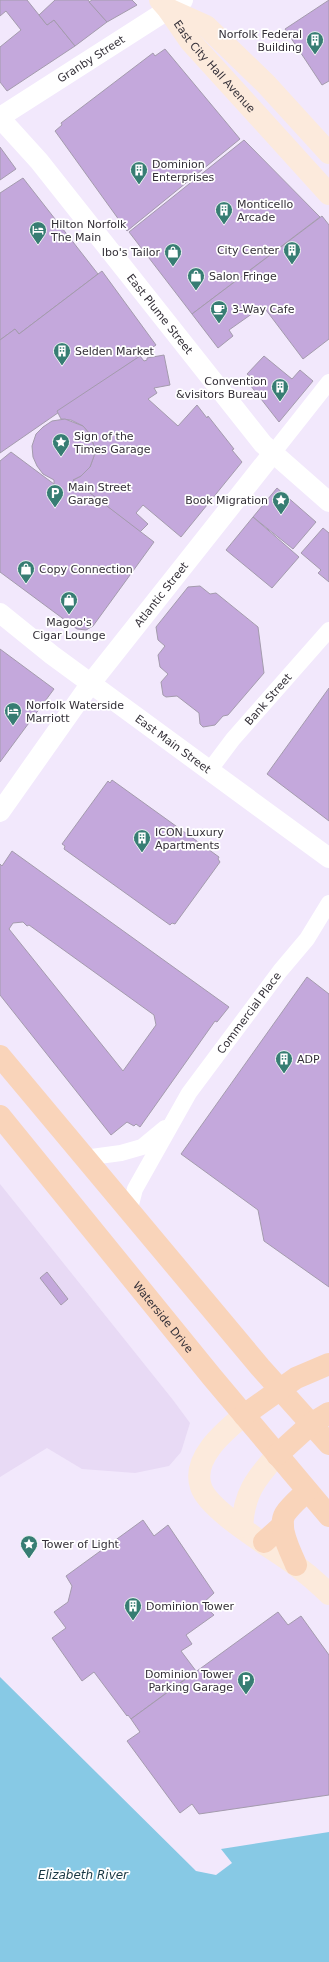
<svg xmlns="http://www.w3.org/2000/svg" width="329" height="1962" viewBox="0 0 329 1962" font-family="'DejaVu Sans',sans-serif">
	<rect width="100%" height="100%" fill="#f2e8fc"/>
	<path fill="#e8daf5" d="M0,1184l173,216 17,23 -9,29 -12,14 -34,7 -53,-4 -35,-21 -47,29z"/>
	<path fill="#87c9e5" d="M0,1677l196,194 20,4 16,-12 -11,-14 108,-17v130h-329z"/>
	<g fill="#c4a8dc" stroke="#a49bad" fill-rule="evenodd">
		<path d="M0,0h27l20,25 7,-5 21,26 -68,45 -7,-9v-35l21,-17 -15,-19 -6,5z"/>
		<path d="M55,0h33l19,22 -32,24 -21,-26 -7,5 -8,-10z"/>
		<path d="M92,0h40l5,5 -30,17 -18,-20z"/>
		<path d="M329,0v81l-7,4 -37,-56z"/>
		<path d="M165,49l75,90 -113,92 -72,-100 7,-6 -1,-2 92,-70 2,3z"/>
		<path d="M244,140l76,77 -128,97 -63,-82z"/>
		<path d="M0,147l16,22 -16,11z"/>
		<path d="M23,178l75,96 -79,60 -4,-5 -15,11v-147z"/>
		<path d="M322,216l7,9v114l-26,20 -40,-53 -34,24 4,6 -15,12 -26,-34z"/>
		<path d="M102,271l54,74 -156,108v-113l15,-11 4,5z"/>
		<path d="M164,355l6,30 -16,3 3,5 -9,6 30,27 19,-21 10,13 1,-2 26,33 -2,1 10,12 -61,75 -38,-32 -7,8 12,11 -8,8 -67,-52 8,-4 9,-9 4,-11v-10l-5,-13 -6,-7 -12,-6 -10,-1 -4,-8 83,-55 4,5 3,-1v-2z"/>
		<path d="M264,356l28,23 8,-9 13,11 -34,41 -32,-41 4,-4 -4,-3z"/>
		<path d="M65,419l18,7 6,7 5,13v10l-4,11 -9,9 -8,4 81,62 -61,84 -7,4 -9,-1 -77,-57v-111l11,-9 43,32v-4l-11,-6 -6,-8 -4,-9 -1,-11 4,-12 7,-7 9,-6z"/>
		<path d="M277,488l39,34 -23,27 -40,-32z"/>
		<path d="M253,517l46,40 -27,31 -46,-38z"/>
		<path d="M323,528l6,5v49l-11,-9 3,-3 -20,-17z"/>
		<path d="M200,586l10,8 6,-1 42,34 6,46 -36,42 -5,1 -8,9 -12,2 -3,-3 -1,-11 -22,-17 -11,1 -3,-2 -2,-13 7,-8 -8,-7 -2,-12 7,-9 -7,-6 -2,-13 32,-40z"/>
		<path d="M0,649l54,40 -54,73z"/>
		<path d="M329,688v133l-62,-47z"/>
		<path d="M112,780l107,77 -1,2 2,3 -45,62 -3,-1 -2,2 -106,-76 1,-3 -3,-2 46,-63 2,2z"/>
		<path d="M12,851l217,156 -12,15 -2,-1 -75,106 -4,-3 -2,2 -7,-4 -16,13 -111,-140v-131l2,2zM23,922l4,4 2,-1 125,90 2,10 -33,46 -114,-142 4,-6z"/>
		<path d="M307,977l22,17v293l-65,-46 -6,-31 -77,-56z"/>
		<path d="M47,1272l21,27 -7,6 -21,-27z"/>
		<path d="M143,1520l11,16 14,-11 46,68 -12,11 12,11 -28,20 6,9 -11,7 15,20 -65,48 -3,-4 -1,1 -33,-44 -12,9 -30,-43 14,-10 -12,-16 14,-10 4,-16 -6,-10z"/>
		<path d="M278,1612l10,13 13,-9 28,39v140l-130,19 -7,-10 -12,9 -53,-72 13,-9 -9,-13z"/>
	</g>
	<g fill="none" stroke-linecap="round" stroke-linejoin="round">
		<g stroke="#fff" stroke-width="16">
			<path d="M273,453l56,-71"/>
			<path id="s1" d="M209,771l24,-32 96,-109"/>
			<path d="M84,1158l37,-5 21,-6 23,-19"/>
			<path id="s2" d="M129,1212l6,-23 54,-96 91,-122 27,-32 22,-36"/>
		</g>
		<g stroke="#fff" stroke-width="20">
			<path id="s3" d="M0,117l183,-117"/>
			<path id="s4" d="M0,118l39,43 224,283 66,58"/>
			<path id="s5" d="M0,613l52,42 277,203"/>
			<path id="s6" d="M0,812l91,-129 182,-230"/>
		</g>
		<g stroke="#fceadc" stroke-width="22">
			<path id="s7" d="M160,0l8,9 22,32 139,153"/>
			<path d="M168,9l38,17 60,58 63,69"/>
			<path d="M244,1415c-19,16 -53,43 -43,72 8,24 71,61 93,77 12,9 24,19 35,30"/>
			<path d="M242,1527c2,-33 13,-48 35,-72"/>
		</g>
		<g stroke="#f9d4ba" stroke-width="22">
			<path d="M0,1056l260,311 69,77"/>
			<path id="s8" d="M0,1116l212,261 117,139"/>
			<path d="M244,1415l52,-37 33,-14"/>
			<path d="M277,1455l34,-31 18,-11"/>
			<path d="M264,1542l19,-17"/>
			<path d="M296,1565c-5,-13 -19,-37 -11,-51 6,-9 15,-16 22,-23"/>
		</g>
	</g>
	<defs>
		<g id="building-pin" transform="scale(0.9)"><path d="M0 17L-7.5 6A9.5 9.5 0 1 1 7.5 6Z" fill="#377d73" stroke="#fff"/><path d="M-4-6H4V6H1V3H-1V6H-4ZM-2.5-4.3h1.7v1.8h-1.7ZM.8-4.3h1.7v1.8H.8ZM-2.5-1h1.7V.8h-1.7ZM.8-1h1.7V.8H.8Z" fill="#fff"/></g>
		<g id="hotel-pin" transform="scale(0.9)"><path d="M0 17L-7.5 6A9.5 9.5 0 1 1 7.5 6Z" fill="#377d73" stroke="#fff"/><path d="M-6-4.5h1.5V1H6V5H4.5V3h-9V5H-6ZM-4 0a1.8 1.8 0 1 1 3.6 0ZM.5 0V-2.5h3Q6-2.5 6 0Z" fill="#fff"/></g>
		<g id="shop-pin" transform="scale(0.9)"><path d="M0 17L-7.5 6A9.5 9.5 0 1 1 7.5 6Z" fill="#377d73" stroke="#fff"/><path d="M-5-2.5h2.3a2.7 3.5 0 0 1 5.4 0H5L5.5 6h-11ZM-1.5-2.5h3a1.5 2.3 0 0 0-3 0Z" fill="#fff"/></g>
		<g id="cafe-pin" transform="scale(0.9)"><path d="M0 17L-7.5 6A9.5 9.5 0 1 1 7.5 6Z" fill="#377d73" stroke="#fff"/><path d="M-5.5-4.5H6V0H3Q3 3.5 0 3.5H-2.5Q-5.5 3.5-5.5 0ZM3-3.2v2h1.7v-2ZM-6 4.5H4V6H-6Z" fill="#fff"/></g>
		<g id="sight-pin" transform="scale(0.9)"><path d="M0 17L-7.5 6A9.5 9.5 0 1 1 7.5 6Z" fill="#377d73" stroke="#fff"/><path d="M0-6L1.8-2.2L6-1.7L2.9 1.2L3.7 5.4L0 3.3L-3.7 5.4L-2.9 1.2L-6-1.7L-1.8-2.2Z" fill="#fff"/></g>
		<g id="parking-pin" transform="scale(0.9)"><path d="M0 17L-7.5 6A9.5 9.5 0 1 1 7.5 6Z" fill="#377d73" stroke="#fff"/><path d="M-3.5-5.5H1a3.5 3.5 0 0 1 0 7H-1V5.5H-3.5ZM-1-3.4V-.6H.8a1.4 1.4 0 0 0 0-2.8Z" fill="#fff"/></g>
	</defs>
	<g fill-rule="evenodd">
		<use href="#building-pin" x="315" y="40"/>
		<use href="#building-pin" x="139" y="170"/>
		<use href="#building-pin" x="224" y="210"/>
		<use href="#hotel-pin" x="38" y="230"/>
		<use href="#building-pin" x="292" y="250"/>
		<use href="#shop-pin" x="173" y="252"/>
		<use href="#shop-pin" x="196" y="276"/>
		<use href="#cafe-pin" x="219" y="309"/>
		<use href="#building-pin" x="62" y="351"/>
		<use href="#building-pin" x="280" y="387"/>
		<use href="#sight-pin" x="61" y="442"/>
		<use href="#parking-pin" x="55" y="493"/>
		<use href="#sight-pin" x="281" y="500"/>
		<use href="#shop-pin" x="26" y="569"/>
		<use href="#shop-pin" x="69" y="600"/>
		<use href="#hotel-pin" x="13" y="711"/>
		<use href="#building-pin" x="142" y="838"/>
		<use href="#building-pin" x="284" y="1059"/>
		<use href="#sight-pin" x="29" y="1544"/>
		<use href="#building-pin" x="133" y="1606"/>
		<use href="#parking-pin" x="246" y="1680"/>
	</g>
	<g text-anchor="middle" stroke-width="3.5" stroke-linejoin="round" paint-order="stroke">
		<g font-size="11" fill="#343038" stroke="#fff" text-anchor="start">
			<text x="302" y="38" text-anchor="end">Norfolk Federal<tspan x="302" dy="13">Building</tspan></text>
			<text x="152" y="168">Dominion<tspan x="152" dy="13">Enterprises</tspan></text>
			<text x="237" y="208">Monticello<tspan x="237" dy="13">Arcade</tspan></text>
			<text x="51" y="228">Hilton Norfolk<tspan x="51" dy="13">The Main</tspan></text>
			<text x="279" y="254" text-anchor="end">City Center</text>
			<text x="160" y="256" text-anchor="end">Ibo's Tailor</text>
			<text x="209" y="280">Salon Fringe</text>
			<text x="232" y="313">3-Way Cafe</text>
			<text x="75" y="355">Selden Market</text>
			<text x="267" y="385" text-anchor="end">Convention<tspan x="267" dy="13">&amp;visitors Bureau</tspan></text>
			<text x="74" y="440">Sign of the<tspan x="74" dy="13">Times Garage</tspan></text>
			<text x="68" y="491">Main Street<tspan x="68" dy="13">Garage</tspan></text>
			<text x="268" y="504" text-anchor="end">Book Migration</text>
			<text x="39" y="573">Copy Connection</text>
			<text x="69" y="626" text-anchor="middle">Magoo's<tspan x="69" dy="13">Cigar Lounge</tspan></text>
			<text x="26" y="709">Norfolk Waterside<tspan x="26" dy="13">Marriott</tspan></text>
			<text x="155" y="836">ICON Luxury<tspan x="155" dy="13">Apartments</tspan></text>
			<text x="297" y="1063">ADP</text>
			<text x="42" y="1548">Tower of Light</text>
			<text x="146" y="1610">Dominion Tower</text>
			<text x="233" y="1678" text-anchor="end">Dominion Tower<tspan x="233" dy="13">Parking Garage</tspan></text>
		</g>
		<g font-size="11" fill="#343038" stroke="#fff">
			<text dy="4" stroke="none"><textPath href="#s3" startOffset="108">Granby Street</textPath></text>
			<text dy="4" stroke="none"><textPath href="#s7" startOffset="86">East City Hall Avenue</textPath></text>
			<text dy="4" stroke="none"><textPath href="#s4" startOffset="253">East Plume Street</textPath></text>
			<text dy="4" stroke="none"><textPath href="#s6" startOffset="271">Atlantic Street</textPath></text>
			<text dy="4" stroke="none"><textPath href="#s1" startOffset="93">Bank Street</textPath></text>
			<text dy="4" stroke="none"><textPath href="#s5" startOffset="217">East Main Street</textPath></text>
			<text dy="4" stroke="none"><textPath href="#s2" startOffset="234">Commercial Place</textPath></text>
			<text dy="4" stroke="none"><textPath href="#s8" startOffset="259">Waterside Drive</textPath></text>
		</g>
		<g font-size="12" font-style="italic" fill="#183743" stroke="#fff">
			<text x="83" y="1879">Elizabeth River</text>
		</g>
	</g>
</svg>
